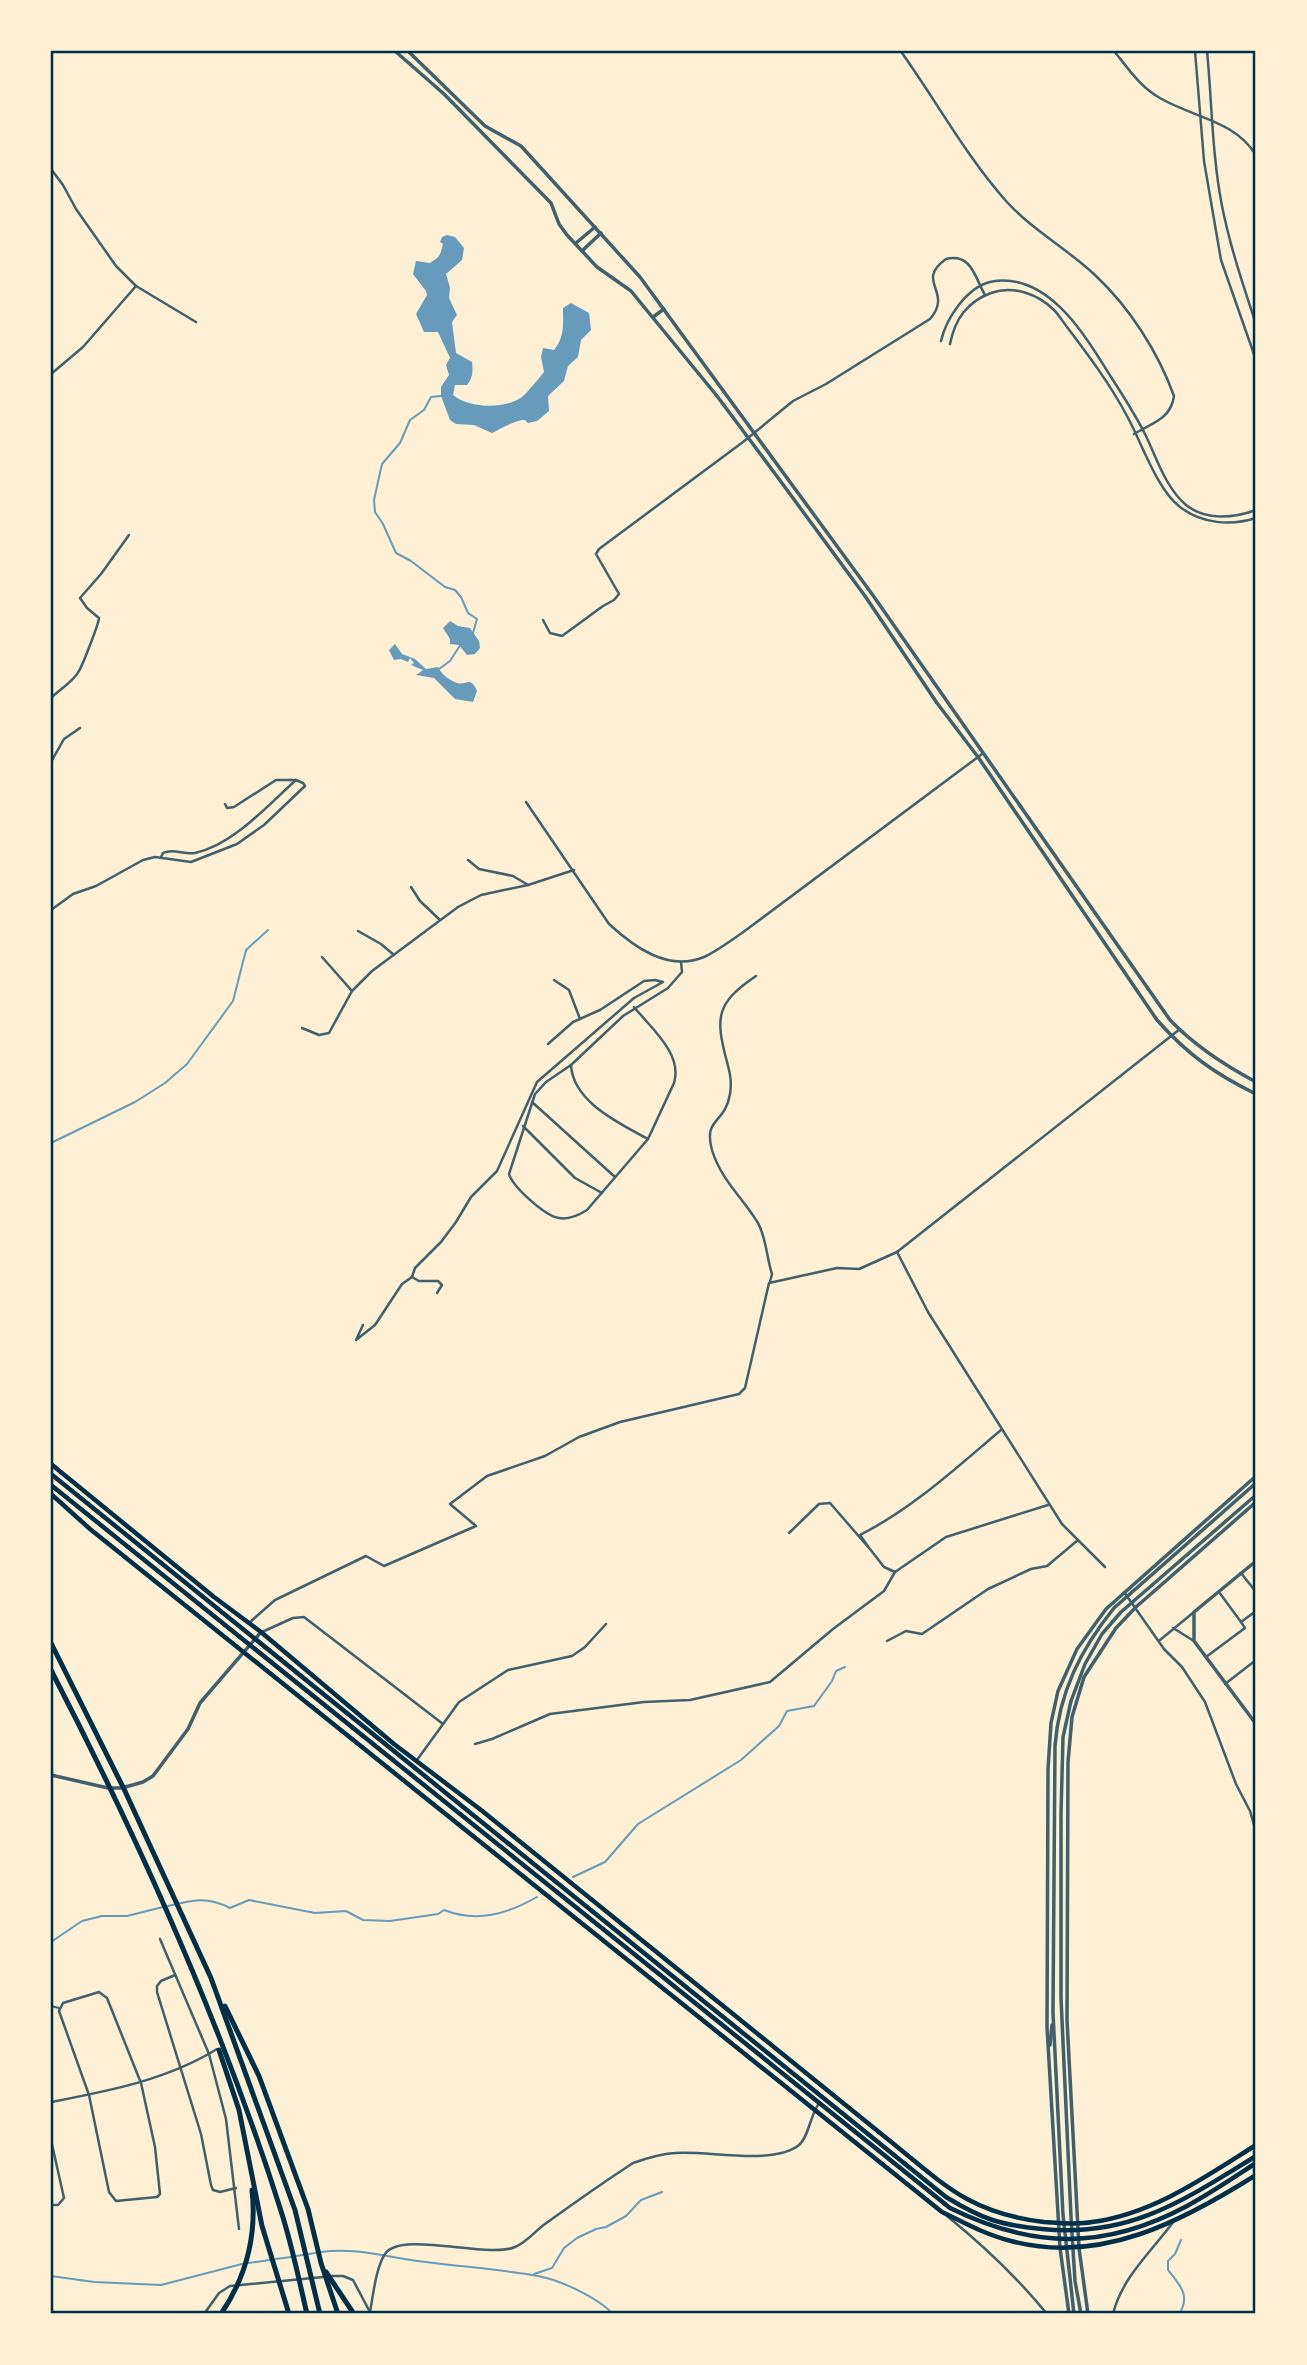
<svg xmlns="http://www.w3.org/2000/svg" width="1307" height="2365" viewBox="0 0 1307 2365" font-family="'Times New Roman',serif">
	<rect width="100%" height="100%" fill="#fdf0d5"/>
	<g fill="#669bbc">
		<path d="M447,235l8,2 9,11 -2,12 -16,14 4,14 -1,10 8,17 -5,7 4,31 16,9c1,9 1,16 -5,23h-12l-2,10c16,13 51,15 69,2 4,-3 19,-21 22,-25l-3,-15 2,-9 11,2c11,-13 9,-27 9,-42l8,-5 18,10 2,17 -10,10 -3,17 -10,9 -4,15 -16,15 1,15 -12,10 -9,2 -3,-3c-8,-1 -25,9 -33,13l-18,-8 -18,-1 -6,-4 -9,-24v-9l8,-12 -3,-10 4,-7 -12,-26h-14l-8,-18 11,-19 -1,-4 -13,-17 3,-13 14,2c11,-7 10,-8 13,-19l-3,-2 2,-5z"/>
		<path d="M450,621l8,5 12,2 9,13 1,7 -5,6 -8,1 -8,-10 -9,-1v-5l-7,-11z"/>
		<path d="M395,644l7,10 13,5 11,10 12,-2c3,7 11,13 19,16 10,3 13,-8 20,8l-4,11 -18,-3 -21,-21 -18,-3 7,-5 -12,-5 3,-2 -4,-5 -2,4 -7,-3 -7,1 -5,-10z"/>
	</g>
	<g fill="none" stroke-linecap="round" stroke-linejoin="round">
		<g stroke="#669bbc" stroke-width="2">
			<path d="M441,396l-10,1 -7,13 -14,10 -10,23 -18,21 -8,36 1,12 8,12 13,29 15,8 34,26 10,3 6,7 7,16 9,6 -4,14"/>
			<path d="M439,669l11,-8 11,-17"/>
			<path d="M51,1143l84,-41 30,-19 22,-19 46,-63 13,-51 22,-20"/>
			<path d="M573,1877l32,-15 33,-38 103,-64 38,-34 8,-15 27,-5 18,-25 4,-10 9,-4"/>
			<path d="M168,1906c24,-6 39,-10 62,2l19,-8 66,13 31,-2 17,9 27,1 48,-7 6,-4c33,13 63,4 93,-13"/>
			<path d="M51,1942l31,-21 20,-5h25l36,-9"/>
			<path d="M321,2252c36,-5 69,6 105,10 37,5 75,7 112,14 22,4 59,21 75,38"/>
			<path d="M296,2256l19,-3"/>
			<path d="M276,2259l15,-2"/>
			<path d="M248,2263l22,-3"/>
			<path d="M534,2274l18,-6 12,-20 13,-10 19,-9 10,-2 20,-11 15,-16 21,-8"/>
			<path d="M51,2276l43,6 67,3 81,-21"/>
			<path d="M1179,2314c12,-18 1,-29 -11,-44v-9l7,-7 6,-14"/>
		</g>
		<path stroke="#3f606c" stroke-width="2" d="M51,2006l8,2"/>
		<g stroke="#3f606c" stroke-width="2.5">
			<path d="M1114,51c14,17 26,36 46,47 34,20 74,22 96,57"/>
			<path d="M1195,51l9,110 17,99 35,100"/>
			<path d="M1207,51c5,51 5,104 15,155 8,40 21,79 34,118"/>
			<path d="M902,53c35,49 64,103 104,148 26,29 62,48 90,75 34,32 62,76 78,120 -3,23 -22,27 -40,38"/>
			<path d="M51,169l12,16 13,24 40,57 20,20 60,36"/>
			<path d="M941,341c5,-22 25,-53 49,-59 58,-12 96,55 121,95 13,20 25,39 35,59 11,23 20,52 40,69 20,16 48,13 70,5"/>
			<path d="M950,344c5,-25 17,-42 41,-51 22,-8 47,1 63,17 5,5 9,12 13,17 22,29 43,57 60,89 14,25 30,74 53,91 22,17 51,19 76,11"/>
			<path d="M51,374l32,-27 53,-61"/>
			<path d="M543,620l7,13 12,3 41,-30 11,-6 5,-6 -23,-40 3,-5 144,-107 50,-41 33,-17 104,-65c24,-28 -16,-37 16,-60 26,-6 29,19 39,36"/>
			<path d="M51,698c8,-8 23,-17 28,-27 4,-7 20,-48 20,-53l-12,-10 -7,-10 21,-24 28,-39"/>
			<path d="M51,762l13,-23 16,-11"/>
			<path d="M526,802l83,122c25,23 59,48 95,33 13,-6 26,-16 38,-24l240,-179"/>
			<path d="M225,804l2,4 7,-1 42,-27h20"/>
			<path d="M468,860l11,9 34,7 15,9"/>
			<path d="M411,887l9,14 20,19"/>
			<path d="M51,910l22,-16 23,-8 47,-26 12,-3 36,5 46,-18 27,-19 41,-39 -2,-3 -7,-3c-28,25 -63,65 -101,73 -11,2 -22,-5 -32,0l-2,4"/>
			<path d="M358,931l23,13 13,11"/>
			<path d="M322,957l30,34"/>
			<path d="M756,976c-40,27 -41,41 -29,86 3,11 5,20 3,32 -5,31 -27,23 -18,56 9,30 31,48 46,73 8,14 9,36 14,51l-2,8"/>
			<path d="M554,980l15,10 11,29"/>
			<path d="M634,1007c17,21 49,47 40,76l-26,56 -61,71c-8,5 -18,10 -28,8 -14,-2 -46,-31 -50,-44l26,-80 11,-12 25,-17 52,-49 45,-28 14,-16 -1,-10"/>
			<path d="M302,1028l17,7 10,-2 23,-42 20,-20 86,-64 23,-12 47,-10 46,-15"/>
			<path d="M571,1065c2,37 48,58 77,74"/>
			<path d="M532,1102l83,75"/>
			<path d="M523,1126l52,52 27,15"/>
			<path d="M412,1277l7,4h19l4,4 -5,8"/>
			<path d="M363,1325l-7,15 19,-15 27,-41 10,-7 3,-9 26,-26 15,-20 15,-25 26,-26 40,-89 97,-84 29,-16 -8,-2 -11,1 -44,29 -27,12 -25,22"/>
			<path d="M789,1533l30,-29 11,-1 39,45 -9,-13c53,-27 96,-67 141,-105"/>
			<path d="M870,1549l14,18 11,5"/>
			<path d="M1105,1567l-43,-43 -134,-212 -31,-60 283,-223"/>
			<path d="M1241,1573l15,19"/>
			<path d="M1124,1592l40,57 18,18 23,35 31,82 14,27 6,21"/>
			<path d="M1219,1592l22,30"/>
			<path d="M250,1622l25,-22 91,-44 18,10 92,-40 -26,-22 37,-28 58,-20 34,-19 41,-15 119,-28 6,-6 24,-105 68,-15 22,1 38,-17"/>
			<path d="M1173,1628l21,13"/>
			<path d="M262,1632l31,-14 11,-1 139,107"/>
			<path d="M1160,1640l34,-28"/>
			<path d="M887,1641l19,-10 16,3 66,-45 43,-20 16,-3 31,-26"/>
			<path d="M1206,1657l39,-29 -4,-6 15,-11"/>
			<path d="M1225,1684l31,-24"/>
			<path d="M475,1744l17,-5 58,-25 94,-12 46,-2 80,-18 63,-53 51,-38 11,-19 51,-35 102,-32"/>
			<path d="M417,1760l42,-58 49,-32 64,-14 13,-9 21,-23"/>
			<path d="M160,1939l49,115 17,65 13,110"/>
			<path d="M175,1975l-14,6 -4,5v6l44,142 10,51 2,5 7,2 16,-4"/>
			<path d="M99,1992l8,6 34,85 14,64 5,47 -3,3 -41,4 -7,-9 -20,-97 -30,-84 4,-8z"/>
			<path d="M51,2102c57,-11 116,-22 166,-53"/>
			<path d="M51,2140l13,58 -6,7h-7"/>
			<path d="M947,2216c37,30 70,61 100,98"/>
			<path d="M330,2276h13l10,4 18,34"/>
			<path d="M370,2312c3,-16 6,-45 15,-58 15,-24 104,5 130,-7 12,-5 20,-16 30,-23 29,-21 59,-42 88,-61 14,-5 28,-9 42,-10 32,-3 98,13 124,-8 10,-8 11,-31 21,-43"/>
			<path d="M204,2314l15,-21 11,-7 93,-9"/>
			<path d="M1113,2314c9,-37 39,-63 61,-93"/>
		</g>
		<g stroke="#3f606c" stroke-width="3.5">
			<path d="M395,51l49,43 107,109 8,21 8,11 30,32 34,24 86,105 59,79 89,121 72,107 41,54 179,263c30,34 58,54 99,74"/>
			<path d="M408,51l77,75 36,20 119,131 232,317 298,426c25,26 54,45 86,62"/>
			<path d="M576,243l19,-16"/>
			<path d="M582,251l19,-18"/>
			<path d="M653,317l11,-8"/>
			<path d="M1256,1561l-62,51v29l62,83"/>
			<path d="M51,1775l57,13h14l21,-6 10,-6 35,-47 12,-26 61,-71"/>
			<path d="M1050,2045l2,-20"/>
			<path d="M1069,2314l-9,-66 -13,-221 1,-258 3,-46 7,-32 19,-42 29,-40 150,-133"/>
			<path d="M1074,2314l-11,-99 -10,-202 2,-267c4,-54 26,-97 59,-138l142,-125"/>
			<path d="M1081,2314l-6,-33 -4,-64 -10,-219v-184l2,-77 8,-36 14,-37 17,-30 19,-22 135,-117"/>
			<path d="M1088,2314l-9,-66 -12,-228 1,-258 4,-45 12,-40 32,-49 20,-21 120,-105"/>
		</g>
		<g stroke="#003049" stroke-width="4.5">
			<path d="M51,1464l163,133 47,35 133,112 87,66 409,331c25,20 50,43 77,58 24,13 51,20 77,23 16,1 32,3 48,0 61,-8 113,-45 164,-77"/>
			<path d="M51,1474l895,723c36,22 54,28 96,32 88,9 142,-29 214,-73"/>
			<path d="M51,1485l899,723c83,41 155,42 237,-2 24,-13 46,-28 69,-43"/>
			<path d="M51,1494l39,35 852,683c22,11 45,23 69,29 89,24 172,-20 245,-66"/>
		</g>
		<g stroke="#003049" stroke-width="5">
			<path d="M51,1643l73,146 87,189 84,232 25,104"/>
			<path d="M51,1670c90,174 171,354 230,541 11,34 18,69 26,103"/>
			<path d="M225,2006l34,70 49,133 13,54 17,51"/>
			<path d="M219,2050l20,60 23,116 27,88"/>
			<path d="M326,2272l28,42"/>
			<path d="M221,2314c25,-37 36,-79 31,-124"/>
		</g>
	</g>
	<rect width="1307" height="2365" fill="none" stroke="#fdf0d5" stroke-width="105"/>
	<rect x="52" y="52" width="1202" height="2260" fill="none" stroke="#003049" stroke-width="2.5"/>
</svg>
